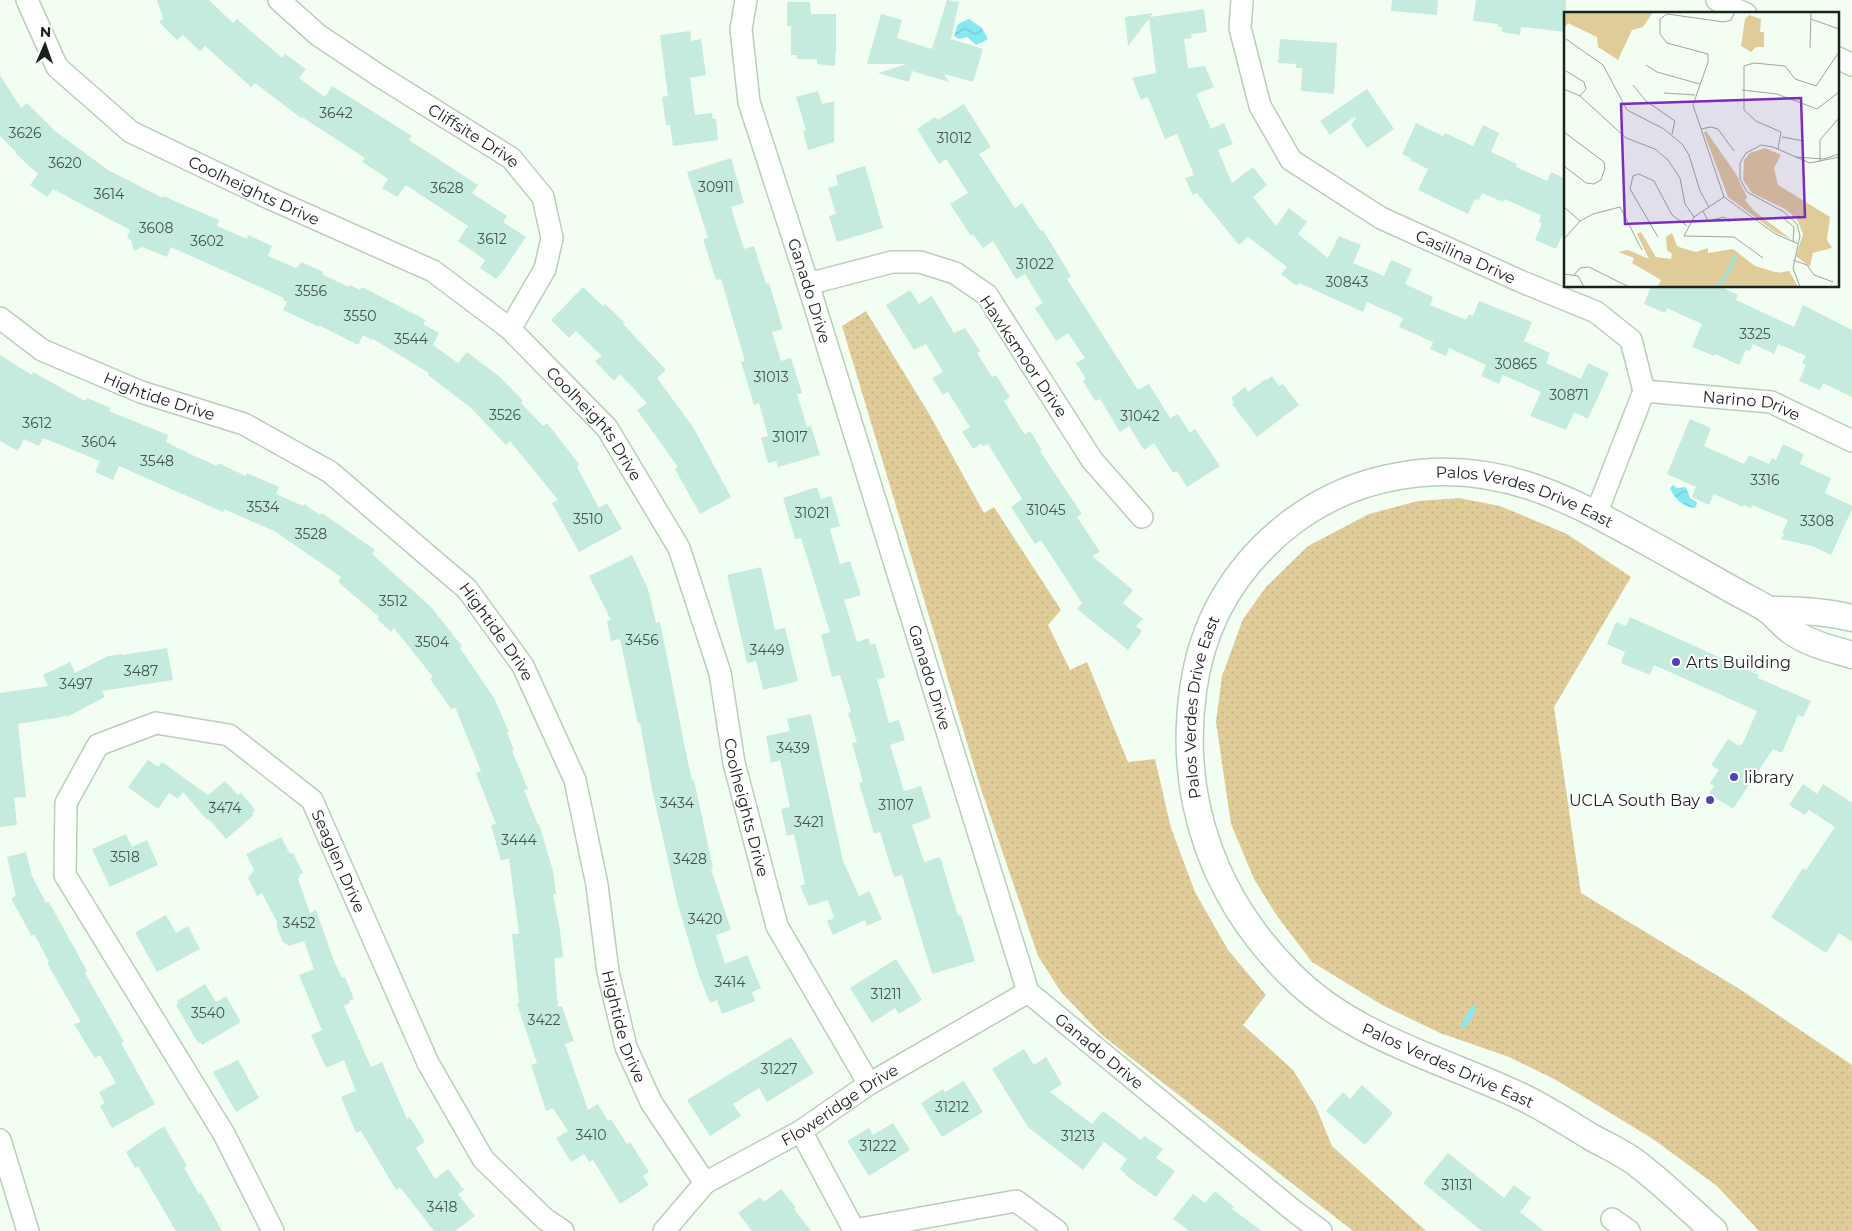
<svg xmlns="http://www.w3.org/2000/svg" width="1852" height="1231" viewBox="0 0 1852 1231" font-family="Montserrat,sans-serif">
	<defs>
		<pattern id="grass-dots" width="8" height="8" patternUnits="userSpaceOnUse" patternTransform="scale(1.25)"><rect width="8" height="8" fill="#dfcc98"/><path d="M2 2h.1M6 6h.1" fill="none" stroke="#bfaf82" stroke-width="1.8" stroke-linecap="round"/></pattern>
		<pattern id="water-waves" width="16" height="10" patternUnits="userSpaceOnUse" patternTransform="scale(1.25)"><rect width="16" height="10" fill="#84e9f0"/><path d="M0 5q4-4 8 0t8 0" fill="none" stroke="#71c8cd"/></pattern>
	</defs>
	<rect width="100%" height="100%" fill="#f3fef3"/>
	<g fill="url(#grass-dots)">
		<path d="M866,311l62,101 56,101 10,-6 67,103 -13,15 22,45 17,-8 41,100 27,-3 16,69 24,64 33,58 38,45 -23,30 50,45 23,37 16,39 94,85h-73l-250,-195 -42,-44 -23,-36 -58,-170 -138,-460z"/>
		<path d="M1459,498l41,8 67,28 64,43 -77,130 27,186 160,97 111,75v166h-93l-42,-45 -64,-47 -97,-59 -47,-23 -69,-24 -58,-28 -70,-43 -35,-46 -23,-37 -23,-55 -15,-102 6,-46 21,-57 23,-32 42,-41 61,-32 49,-13z"/>
	</g>
	<g fill="url(#water-waves)">
		<path d="M969,19l13,9 6,11 -12,6 -9,-8 -8,2 -5,-3 4,-12z"/>
		<path d="M1673,485l4,3 9,-1 4,11 7,4 -1,5 -2,1c-11,-1 -20,-10 -24,-20z"/>
	</g>
	<g fill="none" stroke-linecap="round" stroke-linejoin="round">
		<path stroke="#84e9f0" stroke-width="5.5" d="M1464,1025l9,-16"/>
	</g>
	<g fill="#c4ebde">
		<path d="M157,0h52l24,23 4,-4 45,39 3,-4 21,15 -7,9 26,19 7,-11 80,50 -3,4 69,45 -6,8 35,23 -4,6 23,15 -23,34 -7,8 -16,-11 5,-8 -27,-19 10,-15 -62,-41 -9,12 -15,-9 6,-9 -26,-17 3,-4 -63,-41 -1,1 -46,-35 -4,4 -46,-41 -5,5 -17,-16 -6,5 -18,-18 4,-4z"/>
		<path d="M947,0l12,2 -8,37 32,10 -10,33 -29,-8 5,8 -37,-11 -3,11 -31,-9 29,-9h-40l14,-50 21,6 -5,18 35,11z"/>
		<path d="M1392,0h46l-1,15 -46,-4z"/>
		<path d="M1476,0h90v32l-45,-5 -1,8 -18,-3v-5h-4v-3l-25,-3z"/>
		<path d="M787,2h23l1,12h25v40l-1,1v11l-18,-2v-5h-20v-4h-6v-29h-4z"/>
		<path d="M1204,9l3,23 -16,2 1,4 -8,1 4,29 17,-2 9,21 -18,7 15,35 13,-6 9,21 -15,6 14,33 21,-16 14,18 -14,12 23,29 13,-18 18,14 -9,12 30,24 11,-22 22,9 -8,18 31,13 7,-16 21,9 -7,15 28,13 -3,8 36,15 3,-6 4,2 6,-15 53,21 -8,19 26,12 -4,10 35,16 7,-16 21,10 -21,46 -14,-7 -8,18 -36,-14 11,-24 -38,-17 -4,9 -18,-8 5,-11 -37,-17 -3,8 -16,-7 3,-7 -34,-15 4,-9 -36,-16 -4,10 -64,-29 -2,3 -16,-12 6,-7 -39,-30 -9,8 -42,-52 -4,2 -8,-17 9,-3 -17,-41 -12,5 -17,-42 -7,3 -9,-22 24,-5 -7,-54 -21,27 -3,-29 28,-4 -3,4z"/>
		<path d="M690,31l1,10 10,-2 5,36 -16,3 5,37 17,-2 1,6h3l2,21 -45,6 -3,-21h-4l-4,-28 6,-1 -8,-61z"/>
		<path d="M1280,39l57,4 -3,51 -33,-3 1,-23h-6v-4l-18,-1z"/>
		<path d="M0,75l21,33 6,-5 28,28 53,39 55,28v-2l56,24 -2,6 30,13 1,-4 24,11 -4,10 28,12 6,-6 21,10v3l26,12 1,-2 10,5 2,-3 64,33 -3,4 16,9 -6,12 25,18 9,-11 33,25 23,24 -2,2 22,23 4,-3 32,41 -2,3 22,41 8,-5 15,26 -43,23 -27,-49 6,-3 -48,-59 -4,4 -35,-37 -43,-33 1,-2 -56,-34 -1,1 -9,-5 -5,10 -39,-20v2l-36,-17 4,-8 -4,-2 1,-2 -113,-51 -4,10 -25,-10 -8,4 -3,-11 -4,-2 3,-8 -77,-41 -6,8 -17,-12 8,-11 -23,-21 1,-1 -16,-16z"/>
		<path d="M1367,89l27,40 -27,19 -16,-23 5,-7 -2,-1 -24,18 -10,-14z"/>
		<path d="M818,91l4,13 12,-3v41l-26,8 -5,-19 3,-1 -10,-33z"/>
		<path d="M964,104l27,43 -12,7 36,54 7,-5 19,28 2,-1 28,46 -4,3 71,111 11,-6 21,34 8,-4 12,19 5,-4 25,37 -33,21 -10,-16 -4,2 -19,-30 -10,7 -15,-24 -9,6 -20,-33 -5,2 -12,-20 3,-2 -10,-16 9,-5 -17,-25 -12,8 -21,-33 8,-5 -18,-29 -9,5 -23,-38 -10,7 -10,-14 -2,2 -21,-32 18,-11 -22,-34 -7,5 -22,-35 18,-12 3,3z"/>
		<path d="M1416,123l27,13 2,-3 28,13 10,-21 16,8 -8,19 26,12 -1,3 31,14 4,-9 15,7v48l-10,22 -21,-9 7,-17 -3,-1 2,-7 -37,-16 -1,3 -21,-9 -3,7 -4,-1 -7,15 -50,-24 10,-21 -18,-9 1,-2 -9,-4z"/>
		<path d="M731,158l13,45 -13,4 13,42 10,-3 12,38 3,-1 14,46 -11,3 9,29 10,-3 11,35 -5,1 10,33 4,-1 9,29 -42,12 -2,-6 -8,2 -7,-25 7,-2 -9,-33 -5,2 -13,-43 4,-1 -24,-82 -5,1 -13,-41 5,-1 -21,-66z"/>
		<path d="M865,166l18,62 -46,14 -8,-26 7,-2 -8,-26 10,-3 -2,-10z"/>
		<path d="M1651,286h68l19,9 -2,5 58,27 9,-22 49,25v67l-29,-14 -3,7 -21,-9 7,-16 -4,-2 4,-7 -28,-12 -4,10 -21,-10 -3,7 -4,-1 -7,15 -24,-11 -1,2 -22,-9 10,-23 -35,-16 -2,5 -21,-9z"/>
		<path d="M583,287l20,19 2,-2 20,19 -2,1 43,46 -9,8 36,49 38,70 -31,17 -25,-45 3,-2 -41,-57 10,-7 -27,-29 -6,7 -19,-20 7,-5 -26,-25 -7,7 -18,-18z"/>
		<path d="M910,290l9,14 13,-8 22,37 11,-5 15,23 -3,2 15,24 4,-2 14,22 -6,4 19,31 2,2 5,-3 12,19 -2,1 42,63 -5,3 23,35 -8,4 41,34 -10,13 20,16 -7,7 6,5 -14,19 -51,-41 5,-6 -41,-63 -6,4 -24,-37 11,-8 -34,-55 -5,2 -2,-2 -8,5 -11,-17 8,-5 -22,-35 -5,3 -11,-17 11,-6 -17,-28 -12,6 -28,-45z"/>
		<path d="M0,355l32,20 1,-3 52,29 2,-3 24,10 -2,3 59,24 -2,7 24,12 27,12 1,-3 28,13 1,-3 32,14 -3,7 27,12 1,-2 16,11 2,-2 53,37 -3,4 59,53 31,39 -2,2 34,50 15,34 -2,1 7,17 -2,1 16,38 -4,1 14,35 1,-1 14,47 3,23h-3l7,36 3,27 -9,1 4,49 4,-1 12,35 -9,3 23,66 10,-6 10,17 3,-2 16,25 3,-2 19,30 -6,4 6,9 -29,19 -27,-44 -4,2 -5,-8 -13,8 -15,-24 12,-7 -15,-23 -7,3 -15,-46 6,-2 -20,-59 2,-1 -7,-69h7l-10,-76 -8,3 -10,-36 5,-1 -20,-51 5,-2 -26,-64 -4,2 -21,-30 3,-2 -39,-49 -3,4 -14,-13 2,-2 -41,-35 3,-5 -65,-45 -52,-23 -1,3 -104,-46 -6,14 -18,-8 5,-11 -57,-23 -4,8 -15,-7 -6,12 -18,-10z"/>
		<path d="M1272,376l7,10 4,-2 16,21 -42,32 -25,-33 2,-1 -3,-5 14,-11 3,5 18,-13 1,1z"/>
		<path d="M1690,419l21,9 -7,18 40,18 5,-9 20,9 3,-6 4,2 7,-16 21,10 -4,10 31,14 -6,15 27,13v3l-21,46 -19,-9 -31,-7 3,-5 -2,-1 6,-13 -36,-15 -1,3 -7,-3 -1,2 -29,-13 -5,11 -17,-8 4,-10 -29,-13z"/>
		<path d="M817,487l4,12 10,-3 9,30 -10,3 10,35 10,-3 11,34 -17,5 13,42 12,-4 1,7 5,-2 10,34 -8,3 12,43 10,-3 6,20 -15,5 14,46 17,-5 10,32 -19,7 12,37 16,-5 18,59 3,-1 14,46 -43,13 -30,-99 -8,2 -14,-45 -6,2 -15,-51 4,-1 -11,-39 5,-1 -9,-29 3,-1 -11,-37 -8,2 -11,-42 9,-3 -29,-94 -6,1 -12,-41z"/>
		<path d="M632,555l16,34 8,34 4,-1 27,136 5,22h2l19,88 -2,1 20,61 -15,5 9,29 22,-9 14,33 -9,4 3,9 -33,13 -5,-14 -7,3 -11,-27 -21,-71 -26,-116 -12,-66 -2,1 -18,-85 -9,2 -4,-20 4,-1 -22,-44z"/>
		<path d="M761,567l14,63 10,-2 13,53 -35,9 -7,-29 -9,2 -20,-88z"/>
		<path d="M1630,617l129,58 -1,3 53,23 -8,16 -5,-2 -16,38 -9,-4 -40,60 -24,-15 5,-8 -4,-3 9,-13 -8,-5 17,-26 11,7 1,-2 2,1 15,-34 -103,-46 -4,10 -29,-12 4,-11 -18,-8 9,-22 10,4z"/>
		<path d="M167,648l6,32 -71,11 3,6 -38,20 -1,-2 -4,2 -44,7 8,73 -12,1 3,27 -17,2v-134l48,-7 -5,-11 27,-13 5,11 33,-17 14,-2v1z"/>
		<path d="M811,714l32,147 16,35 10,-5 13,28 -15,7 -2,-6 -32,15 -6,-14 7,-3 -6,-18 -19,6 -9,-20 5,-2 -11,-50 -7,2 -6,-27 9,-2 -10,-47 -9,3 -5,-27 24,-5 -3,-12z"/>
		<path d="M148,760l10,7 4,-5 46,33 17,-14 13,14 3,-2 14,17 -3,3 2,2 -28,24 -17,-20 -2,1 -24,-28 -5,7 -9,-6 -11,16 -30,-22z"/>
		<path d="M1803,784l14,10 6,-10 29,19v139l-13,-9 -13,20 -55,-36 32,-49 3,2 29,-43 -26,-17 -4,5 -16,-10z"/>
		<path d="M126,834l6,13 15,-7 11,25 -48,22 -18,-38z"/>
		<path d="M281,837l9,17 3,-1 10,20 -4,2 1,3 -2,1 12,34 6,-3 18,51 8,17 3,-1 9,22 -5,2 1,2 -6,3 27,61 11,-5 25,57 3,-2 15,25 -9,6 19,31 13,-10 16,21 -6,4 17,22 -20,15h-21l-34,-44 -4,3 -35,-59 -5,2 -15,-36 15,-6 -12,-31 -18,8 -15,-33 11,-5 -23,-55 15,-6 -10,-28 -15,5 -6,-4 -6,-14v-6l-13,-25 -2,-4 -5,3 -9,-18 6,-8 -8,-16z"/>
		<path d="M26,852l6,24 14,27 3,-1 38,69 -2,2 39,69 -3,1 34,61 -43,24 -12,-22 5,-3 -6,-11 17,-9 -16,-28 -5,3 -12,-19 -9,-15 7,-2 -34,-59 2,-1 -15,-28 -3,2 -1,-3 -17,-31 -1,-4 4,-2 -9,-39z"/>
		<path d="M166,915l10,18 12,-7 12,23 -43,23 -21,-38v-2z"/>
		<path d="M896,959l26,41 -23,14 -4,-6 -23,15 -22,-35z"/>
		<path d="M205,984l11,18 10,-6 15,26 -39,23 -2,-3 -2,1 -22,-38 2,-1 -1,-3z"/>
		<path d="M791,1037l23,36 -47,29 -8,-14 -26,16 8,12 -31,20 -23,-36z"/>
		<path d="M1024,1049l10,16 12,-8 16,27 -12,8 42,32 11,-13 38,29 3,-4 19,13 -7,9 19,13 -19,26 -31,-22 1,-1 -6,-5 7,-10 -23,-17 -21,28 -55,-43 -36,-58z"/>
		<path d="M238,1060l21,38 -23,14 -23,-40z"/>
		<path d="M964,1081l19,31 -41,25 -21,-34 22,-14 2,3z"/>
		<path d="M1362,1085l31,28 -28,32 -39,-34 17,-19 7,7z"/>
		<path d="M893,1123l17,27 -41,26 -22,-35 22,-13 4,7z"/>
		<path d="M164,1126l23,40 -3,2 15,26 2,-1 21,38h-46l-38,-65 -3,2 -9,-16z"/>
		<path d="M1448,1153l56,45 10,-13 17,13 -11,14 24,19h-62l-59,-48z"/>
		<path d="M781,1189l15,19 -2,1 17,22h-59l-14,-18 22,-16 4,5z"/>
		<path d="M1215,1191l19,16 -2,2 30,22h-73l-16,-12 20,-25 12,9z"/>
	</g>
	<g fill="none" stroke-linecap="round" stroke-linejoin="round">
		<g stroke="#b6d0b7" stroke-width="24">
			<g id="minor">
				<path id="s1" d="M27,0l30,67 74,65 138,66 164,73 77,58 97,99 72,120 41,125 14,90 43,163 92,158"/>
				<path id="s2" d="M279,0l39,35 60,40 133,83 32,39 9,41 -7,31 -35,60"/>
				<path id="s3" d="M746,0l-5,29 8,73 59,182 220,708 266,219 27,20"/>
				<path id="s4" d="M1242,0l-2,28 20,78 31,54 90,58 139,63 76,31 35,28 13,51 -48,123"/>
				<path d="M1717,0l29,14"/>
				<path d="M1838,58l14,7"/>
				<path d="M808,284l84,-22h28l35,11 32,22 105,165 50,57"/>
				<path id="s5" d="M0,318l42,32 99,42 103,32 86,48 137,117 56,77 52,114 22,105 11,87 18,75 25,55 54,81"/>
				<path id="s6" d="M1644,391l127,11 81,39"/>
				<path d="M801,1131l53,99 162,-29 41,30"/>
				<path d="M0,1140l28,91"/>
				<path d="M1612,1219l17,12"/>
				<path id="s7" d="M273,1231l-49,-97 -159,-259 1,-72 32,-58 58,-22 73,12 83,65 116,263 55,96 62,60 18,12"/>
				<path id="s8" d="M664,1231l41,-48 96,-52 68,-47 159,-92"/>
			</g>
		</g>
		<g stroke="#b6d0b7" stroke-width="29">
			<g id="tertiary">
				<path d="M1768,610c29,0 56,1 84,8"/>
				<path id="s9" d="M1714,1231c-25,-22 -48,-45 -74,-65 -14,-12 -33,-20 -49,-29 -23,-14 -47,-30 -71,-41 -78,-37 -167,-58 -230,-122 -76,-76 -112,-175 -97,-283 9,-68 41,-123 95,-166 32,-25 70,-42 111,-49 104,-19 181,29 268,77 21,12 43,24 64,36 12,7 25,13 36,20 9,7 16,16 24,22 18,13 41,18 61,24"/>
			</g>
		</g>
		<use href="#minor" stroke="#fff" stroke-width="21"/>
		<use href="#tertiary" stroke="#fff" stroke-width="26"/>
	</g>
	<g fill="#5540b8" stroke="#fff" stroke-width="2">
		<circle cx="1676" cy="662" r="5"/>
		<circle cx="1734" cy="777" r="5"/>
		<circle cx="1710" cy="800" r="5"/>
	</g>
	<g text-anchor="middle" stroke-width="4" stroke-linejoin="round" paint-order="stroke">
		<g font-size="14" fill="#44554a">
			<text x="336" y="118">3642</text>
			<text x="25" y="138">3626</text>
			<text x="954" y="143">31012</text>
			<text x="65" y="168">3620</text>
			<text x="716" y="192">30911</text>
			<text x="447" y="193">3628</text>
			<text x="109" y="199">3614</text>
			<text x="156" y="233">3608</text>
			<text x="492" y="244">3612</text>
			<text x="207" y="246">3602</text>
			<text x="1035" y="269">31022</text>
			<text x="1347" y="287">30843</text>
			<text x="311" y="296">3556</text>
			<text x="360" y="321">3550</text>
			<text x="1755" y="339">3325</text>
			<text x="411" y="344">3544</text>
			<text x="1516" y="369">30865</text>
			<text x="771" y="382">31013</text>
			<text x="1569" y="400">30871</text>
			<text x="505" y="420">3526</text>
			<text x="1140" y="421">31042</text>
			<text x="37" y="428">3612</text>
			<text x="790" y="442">31017</text>
			<text x="99" y="447">3604</text>
			<text x="157" y="466">3548</text>
			<text x="1765" y="485">3316</text>
			<text x="263" y="512">3534</text>
			<text x="1046" y="515">31045</text>
			<text x="812" y="518">31021</text>
			<text x="588" y="524">3510</text>
			<text x="1817" y="526">3308</text>
			<text x="311" y="539">3528</text>
			<text x="393" y="606">3512</text>
			<text x="642" y="645">3456</text>
			<text x="432" y="647">3504</text>
			<text x="767" y="655">3449</text>
			<text x="141" y="676">3487</text>
			<text x="76" y="689">3497</text>
			<text x="793" y="753">3439</text>
			<text x="677" y="808">3434</text>
			<text x="896" y="810">31107</text>
			<text x="225" y="813">3474</text>
			<text x="809" y="827">3421</text>
			<text x="519" y="845">3444</text>
			<text x="125" y="862">3518</text>
			<text x="690" y="864">3428</text>
			<text x="705" y="924">3420</text>
			<text x="299" y="928">3452</text>
			<text x="730" y="987">3414</text>
			<text x="886" y="999">31211</text>
			<text x="208" y="1018">3540</text>
			<text x="544" y="1025">3422</text>
			<text x="779" y="1074">31227</text>
			<text x="952" y="1112">31212</text>
			<text x="591" y="1140">3410</text>
			<text x="1078" y="1141">31213</text>
			<text x="878" y="1151">31222</text>
			<text x="1457" y="1190">31131</text>
			<text x="442" y="1212">3418</text>
		</g>
		<g font-size="16" fill="#192319" stroke="#fff">
			<text dy="6" stroke="none"><textPath href="#s2" startOffset="238">Cliffsite Drive</textPath></text>
			<text dy="6" stroke="none"><textPath href="#s1" startOffset="308">Coolheights Drive</textPath></text>
			<text dy="6" stroke="none"><textPath href="#s4" startOffset="371">Casilina Drive</textPath></text>
			<text dy="6" stroke="none"><textPath href="#s3" startOffset="301">Ganado Drive</textPath></text>
			<text transform="translate(1024 356) rotate(56)" y="6">Hawksmoor Drive</text>
			<text dy="6" stroke="none"><textPath href="#s5" startOffset="179">Hightide Drive</textPath></text>
			<text dy="6" stroke="none"><textPath href="#s6" startOffset="109">Narino Drive</textPath></text>
			<text dy="6" stroke="none"><textPath href="#s1" startOffset="728">Coolheights Drive</textPath></text>
			<text dy="6" stroke="none"><textPath href="#s9" startOffset="1259">Palos Verdes Drive East</textPath></text>
			<text dy="6" stroke="none"><textPath href="#s5" startOffset="599">Hightide Drive</textPath></text>
			<text dy="6" stroke="none"><textPath href="#s3" startOffset="706">Ganado Drive</textPath></text>
			<text dy="6" stroke="none"><textPath href="#s9" startOffset="795">Palos Verdes Drive East</textPath></text>
			<text dy="6" stroke="none"><textPath href="#s1" startOffset="1148">Coolheights Drive</textPath></text>
			<text dy="6" stroke="none"><textPath href="#s7" startOffset="859">Seaglen Drive</textPath></text>
			<text dy="6" stroke="none"><textPath href="#s5" startOffset="1019">Hightide Drive</textPath></text>
			<text dy="6" stroke="none"><textPath href="#s3" startOffset="1128">Ganado Drive</textPath></text>
			<text transform="translate(1448 1065) rotate(24)" y="6">Palos Verdes Drive East</text>
			<text dy="6" stroke="none"><textPath href="#s8" startOffset="219">Floweridge Drive</textPath></text>
		</g>
		<g font-size="16" fill="#192319" stroke="#fff" text-anchor="start">
			<text x="1686" y="668">Arts Building</text>
			<text x="1744" y="783">library</text>
			<text x="1700" y="806" text-anchor="end">UCLA South Bay</text>
		</g>
	</g>
	<g transform="translate(1564 12)">
		<rect width="275" height="275" fill="#f3fef3"/>
		<path d="M0,0h89l-10,15 -11,3 -14,30 -20,-13 -1,-10 -29,-14 -4,6zM142,119l30,43 11,23 -2,3 9,11 37,28 -16,-7 -47,-35 -24,-64zM201,136l16,7 -7,13 4,17 52,32 -3,23 5,8 -19,5 -3,14 -14,-11 7,-22 -6,-15 -12,-10 -33,-16 -9,-13 1,-20 6,-7zM77,220l15,25 15,2 1,-5 -5,-4 -1,-13 6,-4 5,13 5,2 14,4 12,-4v5l25,-4 22,17 23,7 11,-2 9,16h-140l3,-7 -29,-17 2,-5 -16,-6 10,-2 21,9 -12,-25z" fill="#dfcc98"/>
		<path d="M73,0l-21,33 -52,-24v-9zM185,3l12,4 -1,13h4v15h-8l-5,5 -10,-6 4,-27zM195,258l23,3 7,-2 9,16h-48z" fill="#dfcc98"/>
		<path fill="none" stroke="#84e9f0" stroke-width="2.5" d="M152,275l9,-10 11,-21"/>
		<path fill="none" stroke="#9ca69c" stroke-width="1" d="M171,0l-4,8 -7,2 -57,-8 -7,5v15l7,9 41,11v8l-15,43 31,92 50,36 24,11M247,7l28,10M2,27l37,26 24,45 37,19 18,15 7,11 11,36 9,16M246,36l1,-36M82,53l11,7 43,12M2,59l18,11 2,7 -6,7M69,73l13,16 29,20 -3,13M0,77l16,7 46,42 29,11 13,11 12,18 5,26 9,13M178,78l35,4 40,15 22,-17M100,81l31,2M137,117l10,-2 7,2 16,22M0,120l40,30 1,6 -4,12 -7,4 -8,-1 -22,-17M218,125l22,4M214,137l3,-17 -25,-11 -12,-11v-44l10,-3 31,3 10,13 21,7 23,-34M231,145l29,2 15,-5M256,150v-22l19,-22M160,185l-30,20 -10,19 50,1 29,21M0,195l16,14M139,199l5,10 16,-4 6,5M218,205l12,10 -1,15M94,225l-28,-48 3,-13 6,-2 15,7 18,34 15,11M0,227l16,-18 13,-7 27,-7 22,43M229,248l14,5 7,10 19,7M0,262l14,2 6,11M10,263l6,-7 9,-1 40,20M236,275l-7,-19 7,-32 -3,-12 -13,-12 -37,-20 -7,-13v-16l6,-10 15,-8 12,2 37,16 29,-6"/>
		<path fill="#7b2cbf" fill-opacity="0.15" stroke="#7b2cbf" stroke-width="2.5" d="M237,86l4,119 -180,7 -4,-120z"/>
		<rect width="275" height="275" fill="none" stroke="#192319" stroke-width="2.5"/>
	</g>
	<g transform="translate(45 45) rotate(2)" stroke="#ffffff" stroke-width="4" paint-order="stroke">
	<path d="M0-4L9 19L0 12L-9 19Z" fill="#192319"/>
	<text y="-8" font-size="14" font-weight="bold" text-anchor="middle" fill="#192319">N</text>
	</g>
</svg>
